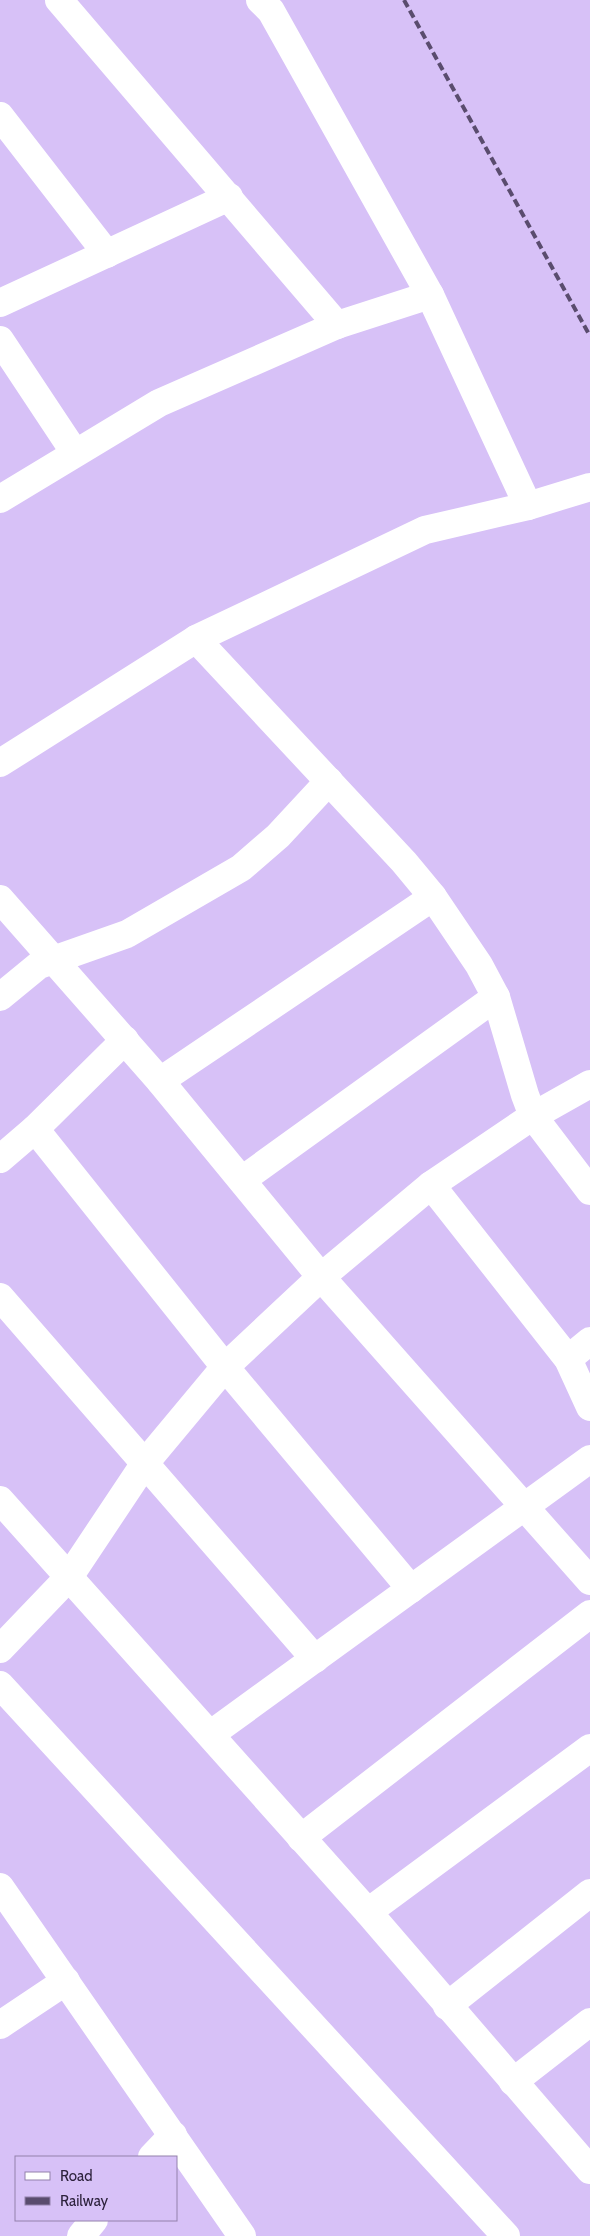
<svg xmlns="http://www.w3.org/2000/svg" width="590" height="2236" viewBox="0 0 590 2236" font-family="Cabin,sans-serif">
	<rect width="100%" height="100%" fill="#d7c1f7"/>
	<g fill="none" stroke-linecap="round" stroke-linejoin="round">
		<g stroke="#fff" stroke-width="28">
			<path d="M59,0l278,325"/>
			<path d="M260,0l11,11 159,284 98,211"/>
			<path d="M0,116l107,138"/>
			<path d="M0,303l229,-106"/>
			<path d="M0,340l75,113"/>
			<path d="M0,499l159,-96 178,-78 93,-30"/>
			<path d="M196,639l208,223 29,35 46,68 17,32 29,98 8,21 57,75"/>
			<path d="M0,899l160,182 161,196 269,304"/>
			<path d="M0,997l39,-32 88,-31 114,-66 37,-32 51,-55"/>
			<path d="M160,1081l273,-184"/>
			<path d="M35,1129l190,238 186,222"/>
			<path d="M0,1159l35,-30 90,-89"/>
			<path d="M242,1180l254,-183"/>
			<path d="M431,1185l137,174 22,48"/>
			<path d="M0,1297l315,362"/>
			<path d="M568,1359l22,-18"/>
			<path d="M0,1500l368,412 222,258"/>
			<path d="M0,1649l69,-72 76,-114 80,-96 96,-90 110,-92 102,-69 57,-32"/>
			<path d="M0,1685l506,551"/>
			<path d="M211,1734l379,-275"/>
			<path d="M301,1838l289,-224"/>
			<path d="M0,1887l242,349"/>
			<path d="M368,1912l222,-164"/>
			<path d="M447,2006l143,-113"/>
			<path d="M0,2025l66,-44"/>
			<path d="M513,2082l77,-60"/>
			<path d="M152,2157l21,-22"/>
			<path d="M81,2236l13,-16"/>
		</g>
		<path stroke="#fff" stroke-width="28" d="M0,763l196,-124 229,-109 103,-24 62,-19"/>
		<path stroke="#5a4c6e" stroke-width="4" stroke-dasharray="8 4" stroke-linecap="butt" d="M404,0l186,336"/>
	</g>
	<rect x="15" y="2156" width="162" height="65" fill="#d7c1f7" stroke="#9381ac"/>
	<rect x="25" y="2172" width="25" height="8" fill="#ffffff" stroke="#9381ac"/>
	<text x="60" y="2181" font-size="15" fill="#2d223c">Road</text>
	<rect x="25" y="2197" width="25" height="8" fill="#5a4c6e" stroke="#9381ac"/>
	<text x="60" y="2206" font-size="15" fill="#2d223c">Railway</text>
</svg>
